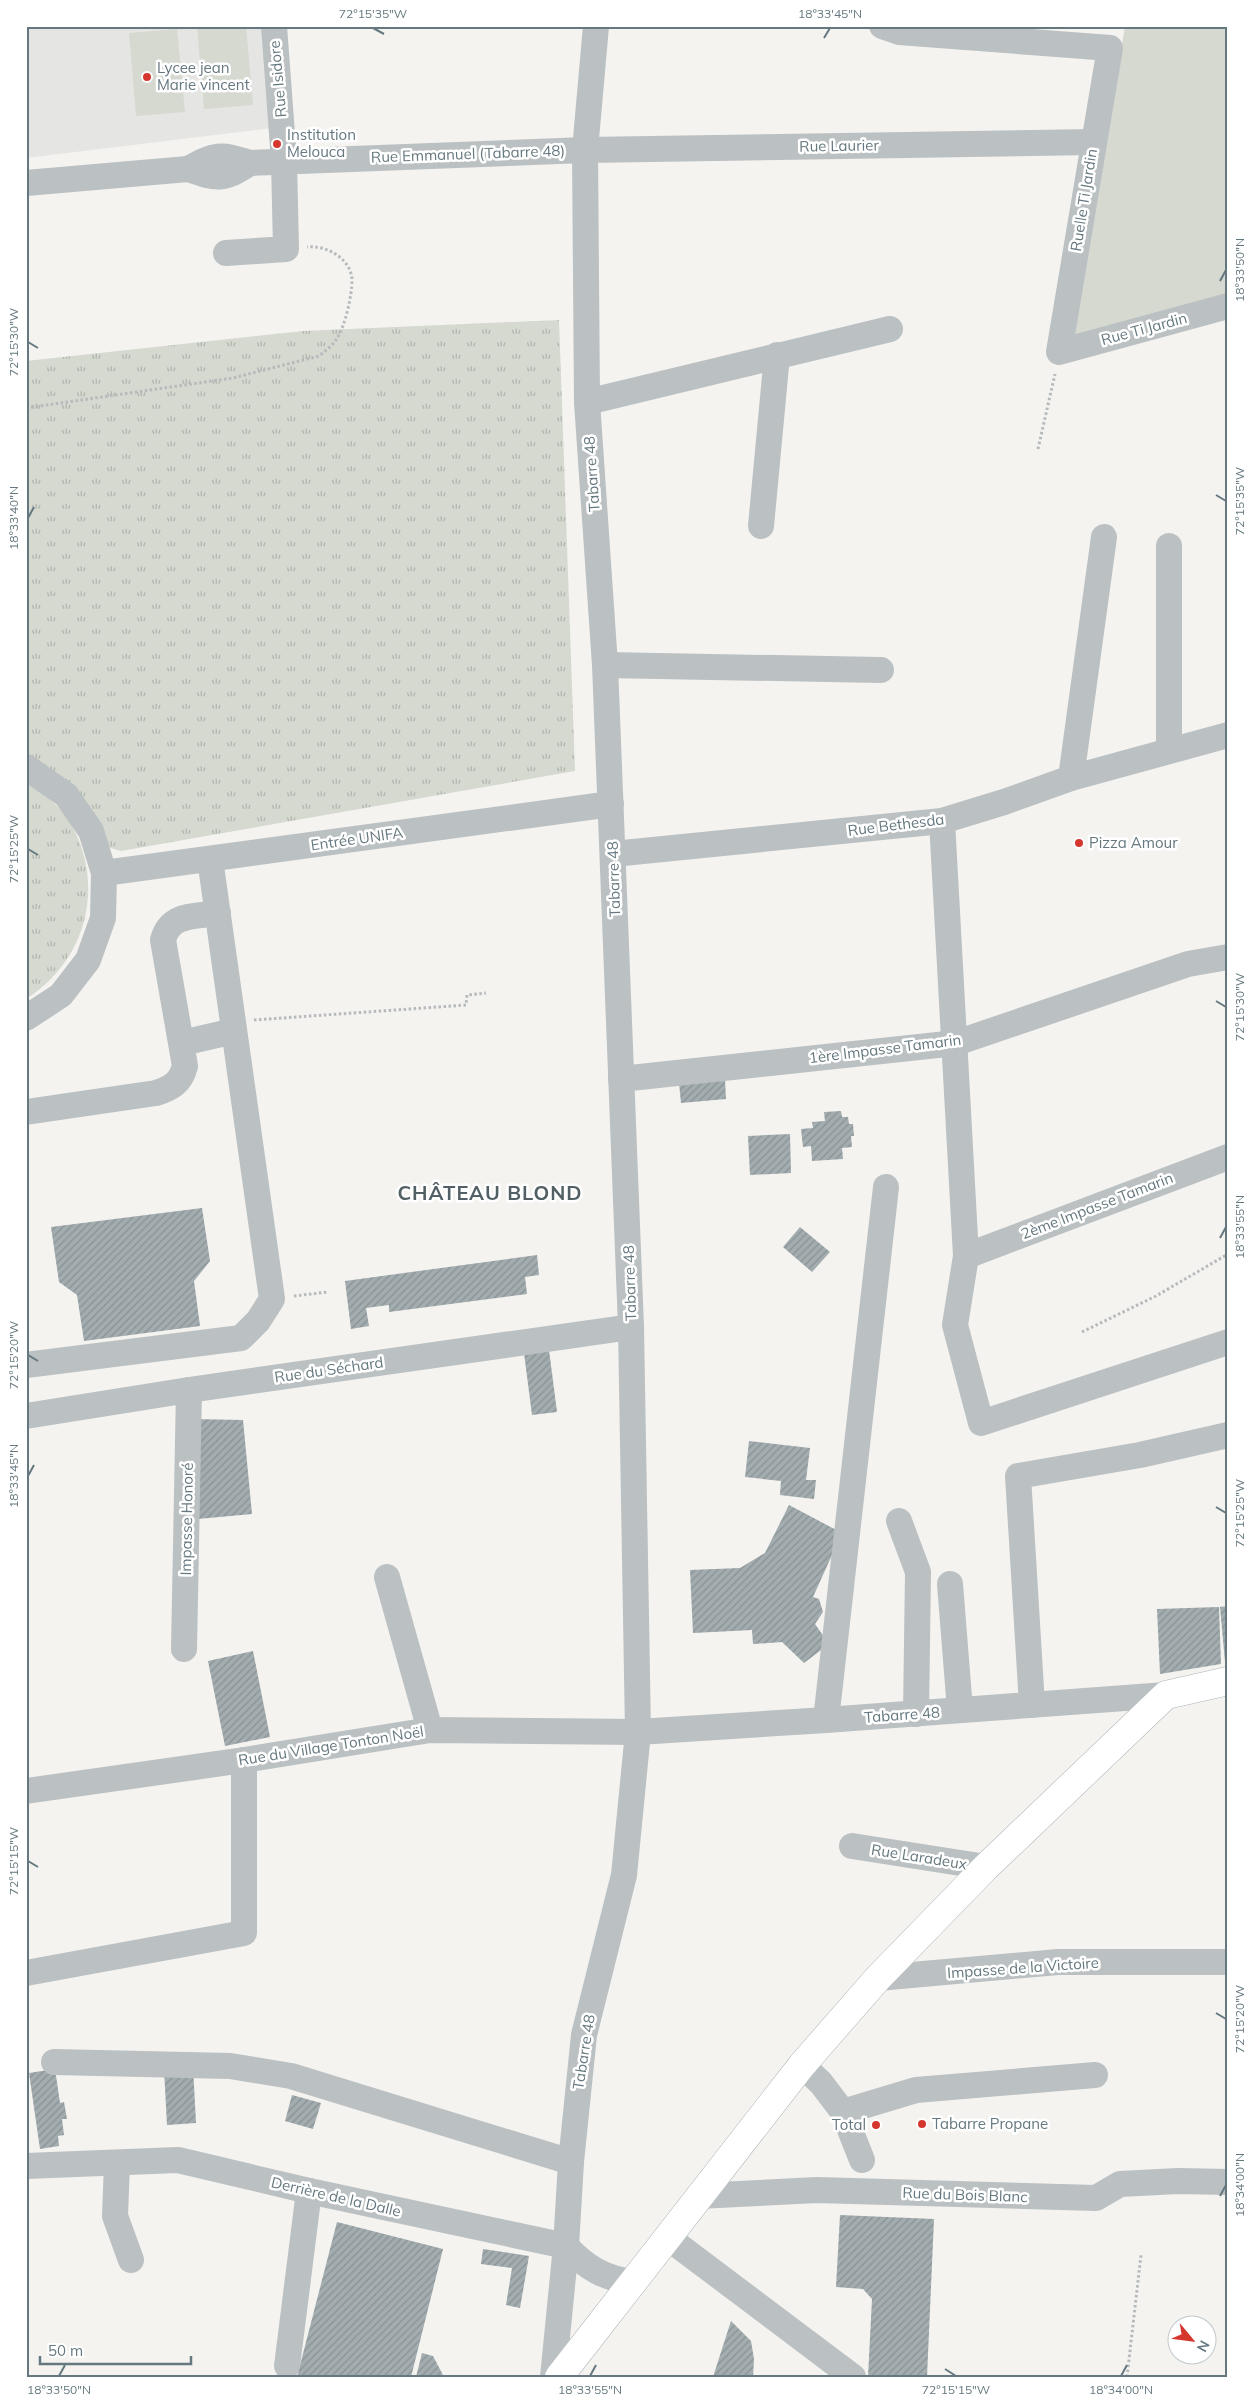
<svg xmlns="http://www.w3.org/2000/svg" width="1254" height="2403" viewBox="0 0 1254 2403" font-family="Mulish,sans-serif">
	<defs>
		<pattern id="grass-tufts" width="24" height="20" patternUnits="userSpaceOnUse" patternTransform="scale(1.25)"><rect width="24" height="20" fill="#d5d9d0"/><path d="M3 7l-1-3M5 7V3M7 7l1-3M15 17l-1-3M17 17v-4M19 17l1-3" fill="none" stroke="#b0b5ae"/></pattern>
		<pattern id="building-hatch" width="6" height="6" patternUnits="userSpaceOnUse" patternTransform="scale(1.25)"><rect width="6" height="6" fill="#a3acaf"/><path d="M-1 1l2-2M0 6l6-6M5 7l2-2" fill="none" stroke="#889194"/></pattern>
	</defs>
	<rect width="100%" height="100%" fill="#f4f3f0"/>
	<path fill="#e5e5e4" d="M26,26h236l10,102 -246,30z"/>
	<g fill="url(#grass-tufts)">
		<path d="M559,320l16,451 -454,80 -18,-5 -77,-83v-402l277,-30z"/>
		<path d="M26,780c15,12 31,23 42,39 39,63 20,141 -42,180z"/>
	</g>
	<g fill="#d5d9d0">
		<path d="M197,26h49l7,79 -49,4z"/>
		<path d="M1125,26h103v270l-155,44z"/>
		<path d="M177,29l8,83 -49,4 -7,-83z"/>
	</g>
	<g fill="url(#building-hatch)">
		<path d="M725,1080l1,19 -45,4 -2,-20z"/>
		<path d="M841,1111l1,6h6l1,7h4l1,12h-3l1,11 -10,1 1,11 -31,2 -1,-15 -8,1 -2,-18 12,-1 -1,-6 13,-1 -1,-9z"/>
		<path d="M790,1134l1,39 -41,2 -2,-39z"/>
		<path d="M202,1208l8,53 -16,20 6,45 -116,15 -7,-46 -18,-13 -8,-55z"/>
		<path d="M800,1227l30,25 -18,20 -29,-25z"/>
		<path d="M537,1255l2,20 -14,2 2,17 -138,18v-7l-23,3 3,18 -18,3 -6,-48z"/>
		<path d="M549,1350l8,62 -25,3 -8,-62z"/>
		<path d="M191,1419l52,1 9,94 -54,5z"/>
		<path d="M749,1441l61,7 -4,32h10l-2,19 -34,-4 1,-14 -36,-4z"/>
		<path d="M789,1505l53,28 -29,64 6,2 4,13 -8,12 14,20 -25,19 -22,-21 -29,2 -1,-14 -59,3 -3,-63 50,-2 25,-15z"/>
		<path d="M1228,1606v67h-2l-6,-66z"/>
		<path d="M1219,1607l2,57 -61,10 -3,-65z"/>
		<path d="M253,1651l17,86 -45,9 -17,-85z"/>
		<path d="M193,2067l3,56 -29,2 -3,-56z"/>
		<path d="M55,2069l5,34 4,-1 3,17h-5l2,16 -6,1 1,10 -19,3 -11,-76z"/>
		<path d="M292,2095l29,8 -8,26 -28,-8z"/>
		<path d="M840,2215l94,4 -7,158h-59l4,-78 -9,-10 -27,-2z"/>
		<path d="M337,2222l106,27 -32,128h-114z"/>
		<path d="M483,2249l46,7 -9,52 -14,-3 6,-37 -31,-4z"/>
		<path d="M731,2321l20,20 3,18 -1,18h-40z"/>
		<path d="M422,2353l11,3 11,21h-28z"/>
	</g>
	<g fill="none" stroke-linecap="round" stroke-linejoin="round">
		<g stroke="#aeb4b6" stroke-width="29">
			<path id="major" d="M559,2377l243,-312 76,-87 108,-111 180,-172 62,-14"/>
		</g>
		<g stroke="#b7babc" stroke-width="3" stroke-dasharray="2.5 2.5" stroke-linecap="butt">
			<path d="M26,408l207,-30 86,-22c6,-5 12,-9 17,-16 9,-13 16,-44 16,-60 -1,-22 -26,-35 -45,-33"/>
			<path d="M1038,449l17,-75"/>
			<path d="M254,1020l212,-15 1,-10 19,-2"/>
			<path d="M294,1296l34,-4"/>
			<path d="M1082,1332l74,-36 72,-42"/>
			<path d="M1127,2377l14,-122"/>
		</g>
		<g stroke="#bbc0c2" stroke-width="26">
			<path d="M882,26l17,6 211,16 -51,304 169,-46"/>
			<path d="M188,169c29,10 35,12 62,-6"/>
			<path d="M26,183l162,-14c27,-15 32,-16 62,-6l335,-13 508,-8"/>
			<path d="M226,253l60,-4 -2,-88 -10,-135"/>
			<path d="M587,402l303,-73"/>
			<path d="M761,526l16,-171"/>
			<path d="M605,665l276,5"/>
			<path d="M1169,749v-203"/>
			<path d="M26,767l40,28 25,36 13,42 -1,45 -15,42 -27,35 -35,23"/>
			<path d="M1071,778l33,-241"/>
			<path d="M942,821l24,435 -11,69 26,98 247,-81"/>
			<path d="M613,854l329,-33 62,-19 67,-24 157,-43"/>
			<path d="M104,873l507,-69"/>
			<path d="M182,1043l52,-12"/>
			<path d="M621,1079l335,-36 232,-79 40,-7"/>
			<path d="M26,1112l130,-19c16,-5 25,-11 29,-27l-22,-126c7,-27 31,-23 55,-27"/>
			<path d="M966,1256l262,-99"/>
			<path d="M26,1365l215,-27 17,-17 14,-22 -62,-440"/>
			<path d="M26,1416l163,-26 442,-63"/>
			<path d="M899,1521l19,51 -2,142"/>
			<path d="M387,1577l43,153"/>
			<path d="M950,1584l10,126"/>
			<path d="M184,1649l5,-259"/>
			<path d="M1032,1705l-14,-229 122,-21 88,-20"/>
			<path d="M826,1720l60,-533"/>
			<path d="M26,1791l218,-31 186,-30 208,2 188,-12 340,-25"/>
			<path d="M852,1846l134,21"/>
			<path d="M26,1973l218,-40v-173"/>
			<path d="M878,1978l180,-16h170"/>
			<path d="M54,2062l176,4 61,10 280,86"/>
			<path d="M802,2065l19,18 22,29 19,48"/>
			<path d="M843,2112l73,-22 179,-15"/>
			<path d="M117,2163l-2,53 16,44"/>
			<path d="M26,2166l152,-6 131,31 257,55c19,21 39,33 67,36"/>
			<path d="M698,2196l119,-6 279,8 24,-14 58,-3 50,1"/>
			<path d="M667,2237l186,140"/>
			<path d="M287,2366l22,-175"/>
			<path d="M553,2377l13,-131 5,-84 13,-127 40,-160 14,-143 -7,-405 -26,-662 -18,-263 -2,-252 11,-124"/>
		</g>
		<use href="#major" stroke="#fff" stroke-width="28"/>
	</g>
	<path fill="none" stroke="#65787f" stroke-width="2" d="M373,28l11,6M824,38l6,-10M1220,281l6,-11M28,342l10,6M1216,495l10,6M28,518l6,-11M28,849l10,6M1216,1001l10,6M1220,1238l6,-11M28,1355l10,6M28,1476l6,-11M1216,1507l10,6M28,1861l10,6M1216,2013l10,6M1220,2196l6,-11M945,2369l11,7M59,2376l6,-11M590,2376l6,-11M1121,2376l6,-11"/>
	<g fill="#d5372f" stroke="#fff" stroke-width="2">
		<circle cx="147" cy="77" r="5"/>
		<circle cx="277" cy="144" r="5"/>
		<circle cx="1079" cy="843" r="5"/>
		<circle cx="922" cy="2124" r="5"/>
		<circle cx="876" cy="2125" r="5"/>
	</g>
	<g text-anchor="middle" stroke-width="5" stroke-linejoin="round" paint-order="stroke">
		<g font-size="15" fill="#65787f" stroke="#fff" text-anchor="start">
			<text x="157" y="73">Lycee jean<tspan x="157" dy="17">Marie vincent</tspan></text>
			<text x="287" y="140">Institution<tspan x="287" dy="17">Melouca</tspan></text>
			<text x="1089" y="848">Pizza Amour</text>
			<text x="932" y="2129">Tabarre Propane</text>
			<text x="866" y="2130" text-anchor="end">Total</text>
		</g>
		<g font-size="15" fill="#65787f" stroke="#fff">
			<text transform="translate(278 79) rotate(-95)" y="5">Rue Isidore</text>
			<text transform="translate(839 146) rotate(-1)" y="5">Rue Laurier</text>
			<text transform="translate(468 154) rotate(-2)" y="5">Rue Emmanuel (Tabarre 48)</text>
			<text transform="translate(1084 200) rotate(-81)" y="5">Ruelle Ti Jardin</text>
			<text transform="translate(1144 329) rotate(-15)" y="5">Rue Ti Jardin</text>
			<text transform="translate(592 474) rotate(-94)" y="5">Tabarre 48</text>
			<text transform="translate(896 825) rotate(-7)" y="5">Rue Bethesda</text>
			<text transform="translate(357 839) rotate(-8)" y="5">Entrée UNIFA</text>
			<text transform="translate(614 879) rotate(-92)" y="5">Tabarre 48</text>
			<text transform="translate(885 1049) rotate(-7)" y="5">1ère Impasse Tamarin</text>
			<text transform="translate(1097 1206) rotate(-21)" y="5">2ème Impasse Tamarin</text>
			<text transform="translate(630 1283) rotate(-92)" y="5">Tabarre 48</text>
			<text transform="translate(329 1370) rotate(-8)" y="5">Rue du Séchard</text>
			<text transform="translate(187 1519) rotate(-89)" y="5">Impasse Honoré</text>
			<text transform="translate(902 1715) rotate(-4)" y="5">Tabarre 48</text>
			<text transform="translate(331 1746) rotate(-9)" y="5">Rue du Village Tonton Noël</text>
			<text transform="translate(919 1857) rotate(9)" y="5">Rue Laradeux</text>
			<text transform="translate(1023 1968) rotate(-4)" y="5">Impasse de la Victoire</text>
			<text transform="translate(584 2052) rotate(-81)" y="5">Tabarre 48</text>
			<text transform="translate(965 2195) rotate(2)" y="5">Rue du Bois Blanc</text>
			<text transform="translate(336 2197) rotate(13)" y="5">Derrière de la Dalle</text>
		</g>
		<g font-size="20" font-weight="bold" letter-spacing="1" fill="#526065" stroke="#fff">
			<text x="490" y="1200">CHÂTEAU BLOND</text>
		</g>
	</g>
	<rect width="1254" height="2403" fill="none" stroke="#ffffff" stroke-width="55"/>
	<g transform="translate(1192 2340) rotate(119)"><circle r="24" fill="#ffffff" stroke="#c1c9cc"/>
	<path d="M0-4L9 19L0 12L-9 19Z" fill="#d5372f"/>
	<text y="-8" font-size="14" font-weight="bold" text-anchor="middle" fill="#65787f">N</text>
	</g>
	<path d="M40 2356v8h151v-8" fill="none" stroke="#65787f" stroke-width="2.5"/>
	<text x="48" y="2356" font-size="15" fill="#65787f" stroke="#ffffff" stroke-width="4" paint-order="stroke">50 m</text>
	<rect x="28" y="28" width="1198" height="2348" fill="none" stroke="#65787f" stroke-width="2"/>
	<g font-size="12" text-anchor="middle" fill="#65787f">
		<text x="373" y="18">72°15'35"W</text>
		<text x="830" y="18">18°33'45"N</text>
		<text transform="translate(1240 270) rotate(-90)" y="4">18°33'50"N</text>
		<text transform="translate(14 342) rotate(-90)" y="4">72°15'30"W</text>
		<text transform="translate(1240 501) rotate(-90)" y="4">72°15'35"W</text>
		<text transform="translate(14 518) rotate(-90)" y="4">18°33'40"N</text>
		<text transform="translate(14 849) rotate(-90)" y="4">72°15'25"W</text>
		<text transform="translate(1240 1007) rotate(-90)" y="4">72°15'30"W</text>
		<text transform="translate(1240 1227) rotate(-90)" y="4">18°33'55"N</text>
		<text transform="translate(14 1355) rotate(-90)" y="4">72°15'20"W</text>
		<text transform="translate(14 1476) rotate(-90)" y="4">18°33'45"N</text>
		<text transform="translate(1240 1513) rotate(-90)" y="4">72°15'25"W</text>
		<text transform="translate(14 1861) rotate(-90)" y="4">72°15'15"W</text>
		<text transform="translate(1240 2019) rotate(-90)" y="4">72°15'20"W</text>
		<text transform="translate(1240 2185) rotate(-90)" y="4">18°34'00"N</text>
		<text x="59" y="2394">18°33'50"N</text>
		<text x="590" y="2394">18°33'55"N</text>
		<text x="956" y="2394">72°15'15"W</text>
		<text x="1121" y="2394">18°34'00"N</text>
	</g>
</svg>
